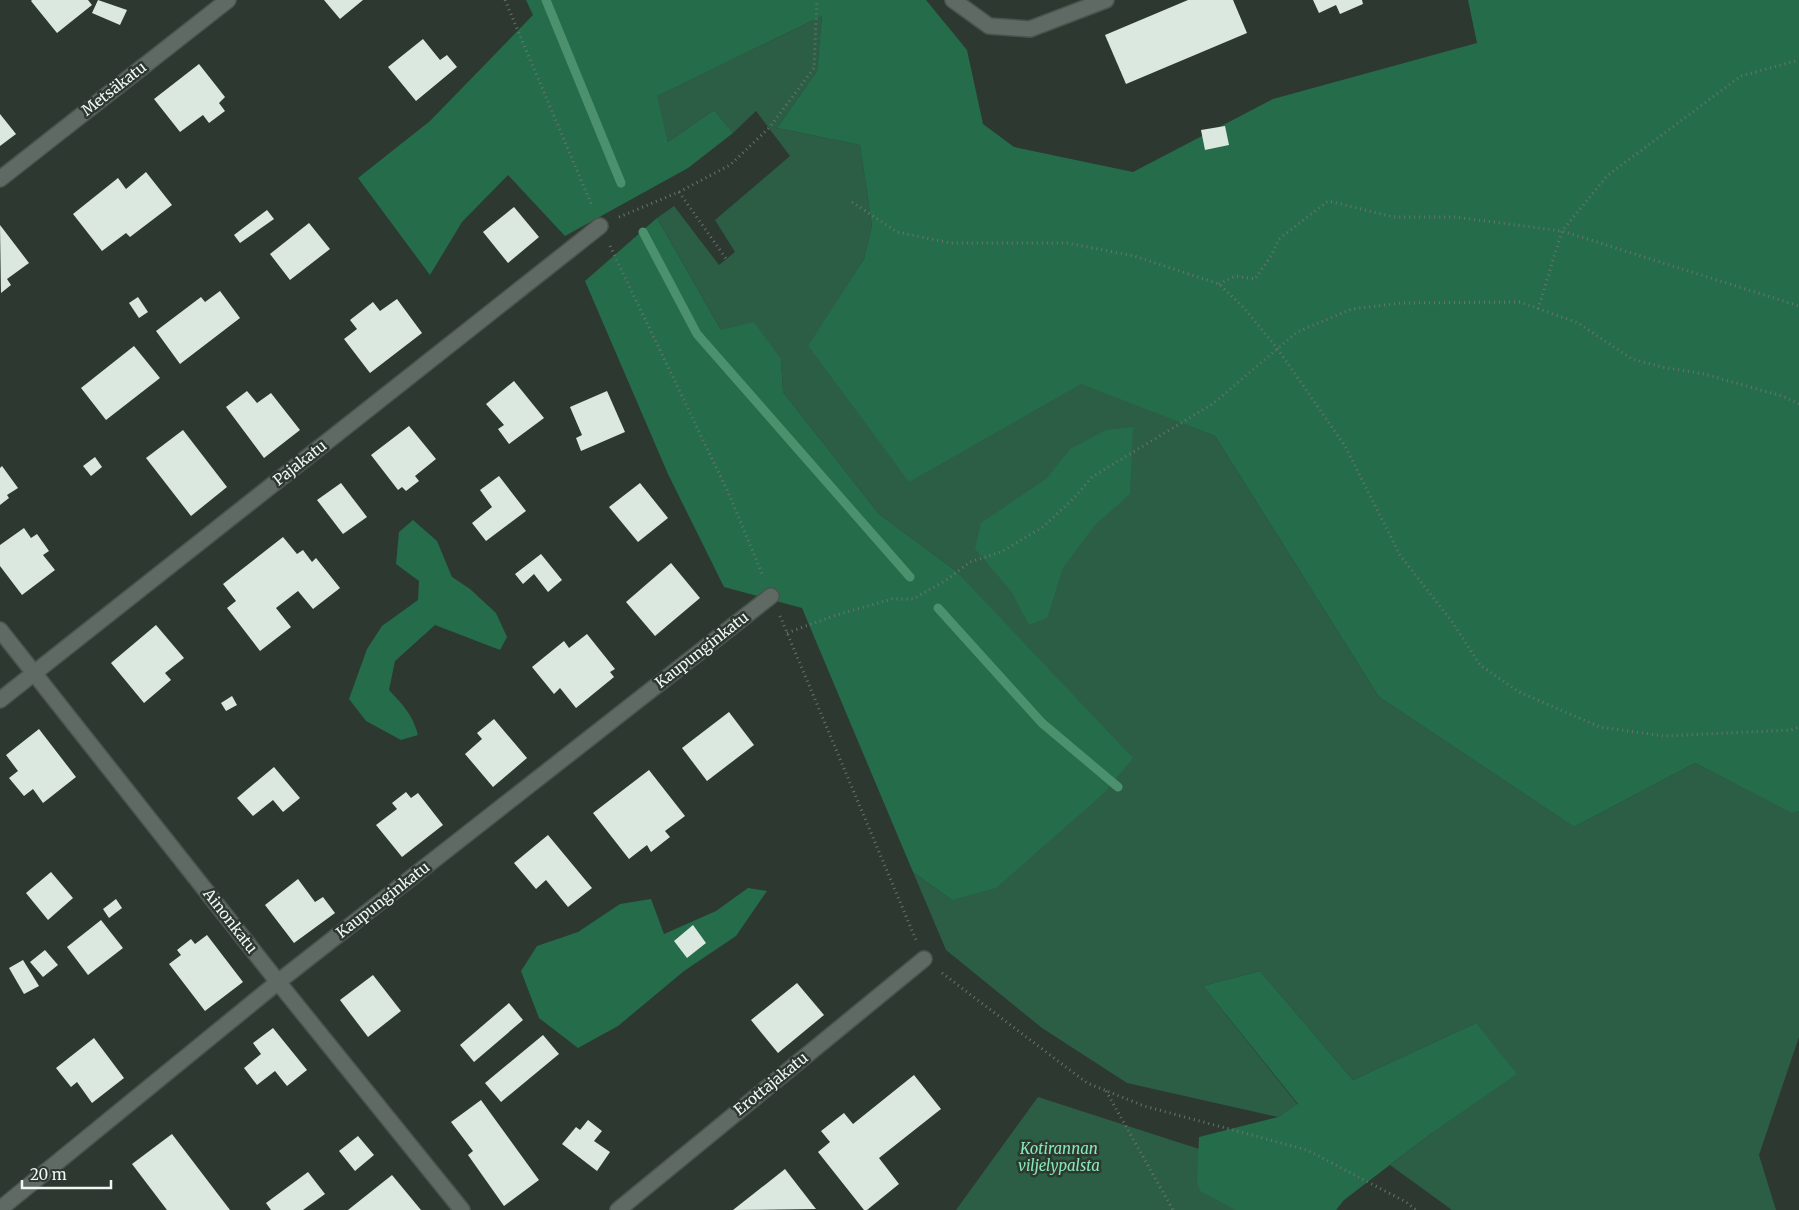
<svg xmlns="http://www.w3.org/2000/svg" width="1799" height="1210" viewBox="0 0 1799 1210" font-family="Merriweather,serif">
	<rect width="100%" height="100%" fill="#2d3831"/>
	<g fill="#2c5d45">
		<path d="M822,16l-5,55 -40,57 83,17 12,81 -8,33 -55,88 100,134 172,-98 134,53 164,261 195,130 121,-64 97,49 7,-1v226l-40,118 17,55h-324l-62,-45 43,-33 43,-109 -123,57 -93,-109 -57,15 95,119 -20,12 -151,-34 -85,-55 -96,-78 -33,-78 39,28 4,-329 -77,-57 -96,-122 -2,-33 -60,-29 -64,-112 17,-12 45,59 16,-13 -20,-32 75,-64 -34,-45 -23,22 -19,-23 -46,32 -12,-46z"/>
		<path d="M1038,1097l260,84 39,29h-381z"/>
	</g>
	<g fill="#256c4b">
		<path d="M526,0h400l41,50 16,74 31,23 119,25 140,-73 204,-56 -9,-43h331v811l-7,2 -97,-50 -121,64 -195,-130 -164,-261 -134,-52 -172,98 -101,-136 56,-87 8,-33 -12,-81 -83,-17 40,-57 5,-55 -165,80 11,46 46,-32 19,23 -45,35 -123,68 -57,-61 -46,47 -32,53 -72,-97 72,-57 103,-106z"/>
		<path d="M657,218l64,112 33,-8 27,37 2,33 96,122 77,57 177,187 -29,35 -108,95 -44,12 -39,-28 -111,-264 -78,-21 -56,-113 -83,-193z"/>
		<path d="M1133,427l-3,67 -35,31 -32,43 -16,50 -18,7 -18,-34 -36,-42 6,-26 66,-45 23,-29 36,-19z"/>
		<path d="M413,520l24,21 15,36 18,12 26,24 11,24 -7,13 -65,-25 -40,36 -6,29c14,15 24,25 29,45l-17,5 -35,-19 -17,-22 18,-50 15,-23 36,-26 1,-19 -23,-17 3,-32z"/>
		<path d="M748,888l19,3 -31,45 -52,35 -66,55 -40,22 -39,-30 -18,-47 16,-25 41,-14 42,-28 31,-5 13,35 52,-23z"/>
		<path d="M1260,971l93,109 123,-57 41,51 -84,58 -89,68 -8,10h-100l-35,-18 -4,-9 2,-46 79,-20 20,-13 -95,-118z"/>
	</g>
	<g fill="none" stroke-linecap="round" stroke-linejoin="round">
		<g stroke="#4c916e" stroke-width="9">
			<path d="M546,0l75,183"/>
			<path d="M643,232l54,102 213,243"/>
			<path d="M938,608l104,115 76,64"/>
		</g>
	</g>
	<g fill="#dae8e0">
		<path d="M32,0h56l4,5 -35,28 -26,-32z"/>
		<path d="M98,0l29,10 -7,15 -28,-12z"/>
		<path d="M324,0h39l-23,19z"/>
		<path d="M1188,0h45l14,33 -121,51 -21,-49z"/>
		<path d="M1313,0h49l1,4 -23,10 -4,-9 -17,8z"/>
		<path d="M423,39l17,21 7,-5 10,12 -41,34 -28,-34z"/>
		<path d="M199,64l26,33 -6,6 6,8 -16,12 -6,-8 -23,17 -26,-33z"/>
		<path d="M0,114l16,20 -16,12z"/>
		<path d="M1225,126l4,19 -24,5 -4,-20z"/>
		<path d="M146,172l26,33 -42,32 -4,-4 -24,18 -29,-37 45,-36 8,11z"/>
		<path d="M514,207l25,30 -31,26 -25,-31z"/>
		<path d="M267,210l7,9 -34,24 -6,-8z"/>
		<path d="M309,223l21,26 -40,31 -20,-26z"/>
		<path d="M0,225l29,38 -22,16 4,6 -10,8z"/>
		<path d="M220,291l20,27 -60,46 -24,-33 45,-34 4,5z"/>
		<path d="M138,297l10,15 -9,6 -10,-15z"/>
		<path d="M397,299l25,34 -52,40 -26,-34 13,-10 -7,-9 23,-18 7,9z"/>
		<path d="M134,346l26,32 -54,42 -25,-32z"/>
		<path d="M514,381l30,37 -35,26 -11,-15 6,-4 -18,-21z"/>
		<path d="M247,391l10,12 14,-10 29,37 -36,28 -38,-51z"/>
		<path d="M607,391l18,41 -44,19 -5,-13 6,-3 -12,-28z"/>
		<path d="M409,426l27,33 -21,17 4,5 -13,10 -4,-4 -4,3 -27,-35z"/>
		<path d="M183,430l44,57 -36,29 -45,-58z"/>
		<path d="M95,457l7,10 -11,9 -8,-10z"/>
		<path d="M2,466l16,22 -11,7 2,3 -9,7v-37z"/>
		<path d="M499,476l27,35 -40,30 -14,-18 20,-16 -12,-17z"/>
		<path d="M341,483l26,34 -24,17 -26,-34z"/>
		<path d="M640,483l28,35 -30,24 -29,-35z"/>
		<path d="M24,528l7,10 6,-4 12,17 -6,4 12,15 -33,25 -22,-29v-21z"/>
		<path d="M283,537l14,17 6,-4 9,12 4,-4 24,30 -27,21 -15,-18 -22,17 15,19 -31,24 -33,-43 9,-7 -13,-17z"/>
		<path d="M541,554l21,26 -14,12 -14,-18 -11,10 -8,-10z"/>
		<path d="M671,563l29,35 -45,38 -29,-34z"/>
		<path d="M156,625l28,33 -19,15 6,7 -27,23 -33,-40z"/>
		<path d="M587,634l28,35 -5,3 4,5 -38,31 -16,-20 -6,6 -22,-27 32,-26 5,7z"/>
		<path d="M232,696l5,9 -11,6 -5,-8z"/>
		<path d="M729,712l25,33 -47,36 -25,-33z"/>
		<path d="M494,719l33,39 -34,29 -28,-33 17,-15 -5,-6z"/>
		<path d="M39,729l37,48 -33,26 -10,-14 -9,7 -15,-18 9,-7 -12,-16z"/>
		<path d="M274,767l26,31 -17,14 -10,-12 -20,16 -16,-18z"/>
		<path d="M649,770l36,46 -20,15 5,6 -19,15 -4,-7 -18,14 -36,-46z"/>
		<path d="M406,792l5,6 7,-5 25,32 -41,32 -26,-32 21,-16 -5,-6z"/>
		<path d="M548,835l44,53 -24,19 -22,-27 -10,9 -22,-26z"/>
		<path d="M51,872l22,26 -25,22 -22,-27z"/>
		<path d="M298,879l17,23 8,-5 12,16 -41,30 -29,-38z"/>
		<path d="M116,899l6,9 -13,10 -6,-9z"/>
		<path d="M101,920l22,28 -35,27 -21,-28z"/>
		<path d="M693,925l13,18 -19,15 -13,-17z"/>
		<path d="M207,935l36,47 -38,29 -36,-47 12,-9 -4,-5 14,-11 4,5z"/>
		<path d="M45,950l13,15 -15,12 -13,-15z"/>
		<path d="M23,960l16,26 -15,8 -15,-26z"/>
		<path d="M373,975l28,36 -33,26 -28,-37z"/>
		<path d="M797,983l27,32 -46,38 -27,-33z"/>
		<path d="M509,1003l14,17 -49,42 -14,-17z"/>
		<path d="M273,1028l34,42 -20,16 -12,-15 -18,14 -13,-17 17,-14 -8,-11z"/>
		<path d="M543,1035l16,19 -58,48 -16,-19z"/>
		<path d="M94,1038l30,40 -32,25 -15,-21 -6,5 -15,-19z"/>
		<path d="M914,1075l27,34 -62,49 20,26 -32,26h-3l-46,-58 12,-10 -9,-11 23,-18 9,11z"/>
		<path d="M481,1100l58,80 -35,26 -36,-51 5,-4 -22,-29z"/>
		<path d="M588,1120l14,11 -8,10 16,11 -13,19 -35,-27 14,-17 4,3z"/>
		<path d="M172,1134l58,76h-63l-35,-46z"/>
		<path d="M358,1136l16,19 -19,16 -16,-20z"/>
		<path d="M785,1169l31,40 -83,1z"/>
		<path d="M308,1172l17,22 -22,16h-32l-5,-7z"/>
		<path d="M392,1175l29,35h-73z"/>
	</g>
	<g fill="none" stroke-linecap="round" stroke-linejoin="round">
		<g stroke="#4a534d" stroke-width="18">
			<g id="minor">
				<path d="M953,0l36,26 41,3 76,-29"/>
				<path d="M0,179l228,-179"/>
				<path d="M0,630l278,352 184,228"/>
				<path d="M0,700l600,-474"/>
				<path d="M0,1209l278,-227 493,-386"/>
				<path d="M618,1210l306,-251"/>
			</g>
		</g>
		<g stroke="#6a746e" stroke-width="3" stroke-dasharray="1 4" stroke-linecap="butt">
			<path d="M505,0l87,206"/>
			<path d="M679,192l51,-27 39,-37 45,-60 3,-68"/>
			<path d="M852,202l45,30 54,11h116l67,13 85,28 25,24 33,40 68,98 55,109 53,68 27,42 39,27 81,35 64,9 127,-6 8,-3"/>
			<path d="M619,217l60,-25 48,68"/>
			<path d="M610,246l118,246 35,84"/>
			<path d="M1219,284l16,-8 20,3 16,-23 8,-17 49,-38 66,16h61l107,14 237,75"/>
			<path d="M1538,309l24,-78 45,-55 134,-100 58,-16"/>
			<path d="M780,616l136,324"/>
			<path d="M787,633l49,-18 56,-16h21l32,-18 25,-19 31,-10 42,-25 30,-28 19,-22 122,-74 83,-71 55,-23 50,-6 118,-1 58,21 54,36 30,8 42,7 78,22 17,8"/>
			<path d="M942,973l145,110 57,23 163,44 99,52 10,8"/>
			<path d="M1106,1091l67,119"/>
		</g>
		<use href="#minor" stroke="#5e6a63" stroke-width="15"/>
	</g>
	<g text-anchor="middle" stroke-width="5" stroke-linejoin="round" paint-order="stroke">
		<g font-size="15" fill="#f0f7f3" stroke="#2d3831">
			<text transform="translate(114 89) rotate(-38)" y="5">Metsäkatu</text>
			<text transform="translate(300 463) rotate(-38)" y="5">Pajakatu</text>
			<text transform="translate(702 650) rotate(-38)" y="5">Kaupunginkatu</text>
			<text transform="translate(383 900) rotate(-38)" y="5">Kaupunginkatu</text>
			<text transform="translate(230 921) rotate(52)" y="5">Ainonkatu</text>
			<text transform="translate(771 1084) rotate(-39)" y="5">Erottajakatu</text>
		</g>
		<g font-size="15" font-style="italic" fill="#86e9b6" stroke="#2d3831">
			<text x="1059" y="1154">Kotirannan<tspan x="1059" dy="17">viljelypalsta</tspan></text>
		</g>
	</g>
	<path d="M22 1180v8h89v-8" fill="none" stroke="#f0f7f3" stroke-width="2.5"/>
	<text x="30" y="1180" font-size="15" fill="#f0f7f3" stroke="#2d3831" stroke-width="4" paint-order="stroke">20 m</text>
</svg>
